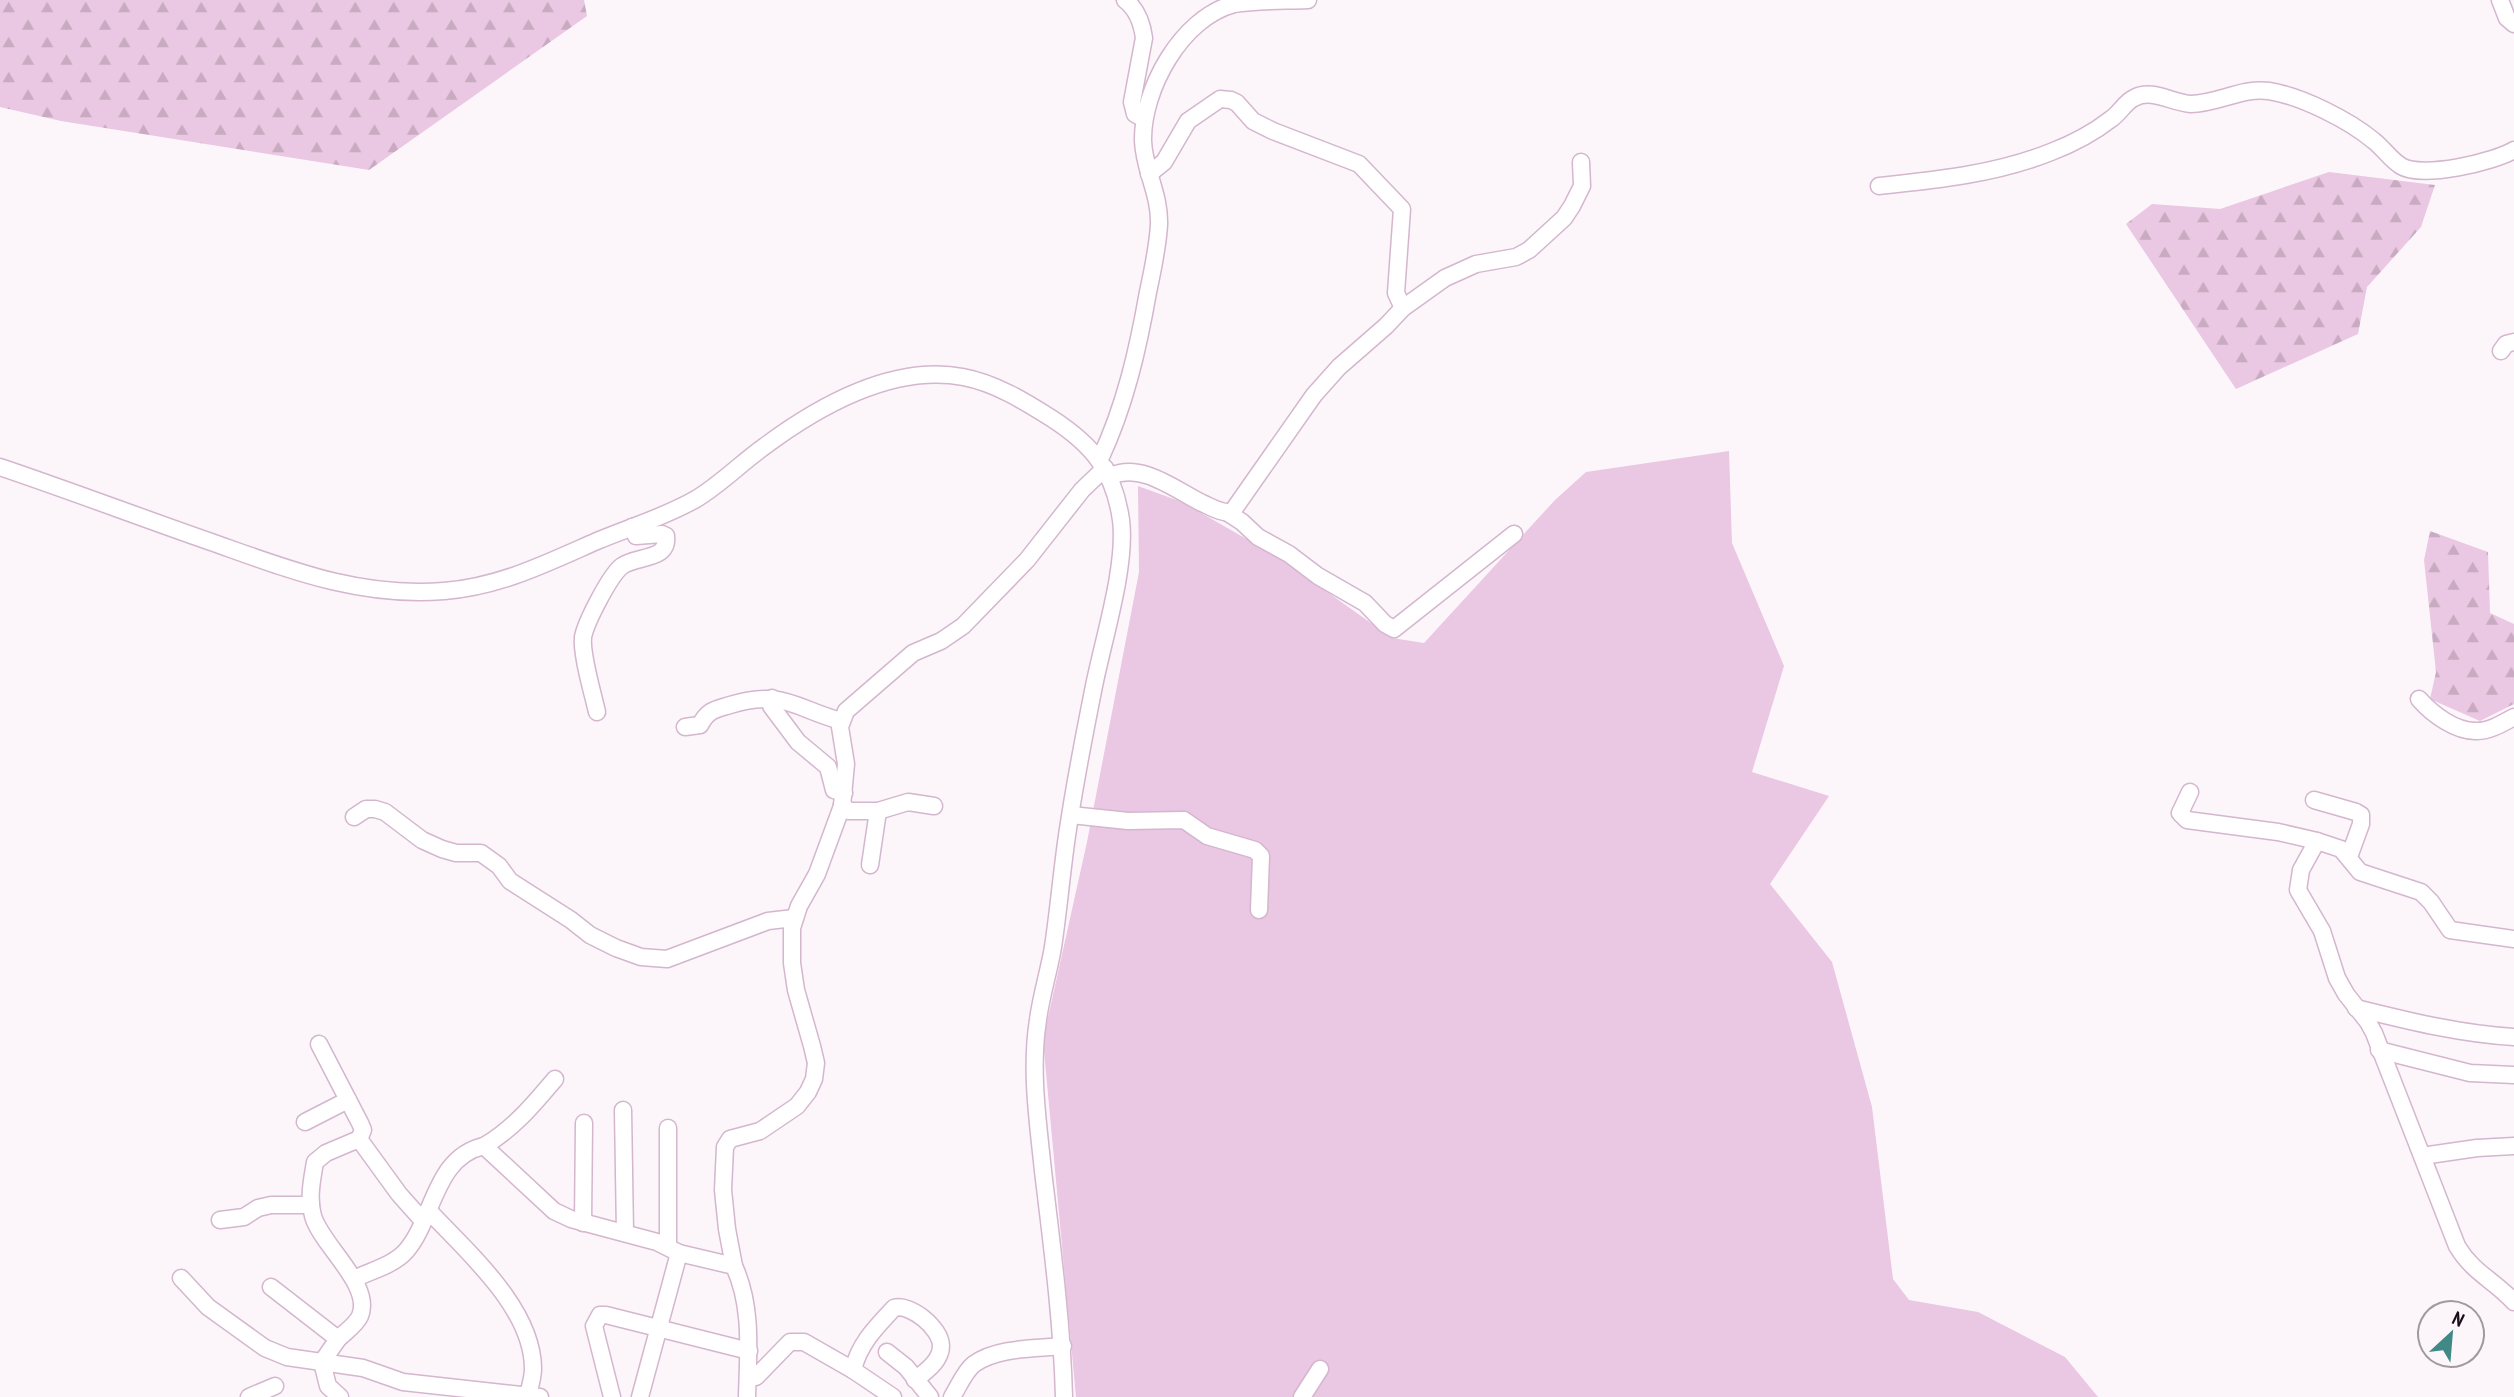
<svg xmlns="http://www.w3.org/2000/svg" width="2514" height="1397" viewBox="0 0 2514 1397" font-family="'PT Sans Narrow',sans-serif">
	<defs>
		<pattern id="forest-firs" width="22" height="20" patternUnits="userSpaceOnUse" patternTransform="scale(1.75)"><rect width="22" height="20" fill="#eac7e2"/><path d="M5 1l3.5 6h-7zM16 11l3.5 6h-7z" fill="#c8aac1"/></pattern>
	</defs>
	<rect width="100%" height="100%" fill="#fcf6fb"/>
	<path fill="#eac7e2" d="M1729,451l3,92 52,123 -32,106 77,24 -59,88 62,78 40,145 21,172 16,21 69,12 87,45 33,40h-1022l-33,-357 44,-198 52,-270 -1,-86 44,16 96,55 114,81 32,5 131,-143 31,-28z"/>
	<g fill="url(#forest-firs)">
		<path d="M0,0h584l3,16 -218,154 -308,-49 -61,-14z"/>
		<path d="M2329,172l106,13 -14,42 -54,60 -9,47 -122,55 -110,-165 26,-20 68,5z"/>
		<path d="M2430,531l58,21 2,61 24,11v80l-34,17 -50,-22 6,-27 -12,-112z"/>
	</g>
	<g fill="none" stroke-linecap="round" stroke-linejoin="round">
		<g stroke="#d4b6ce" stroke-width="19">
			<g id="minor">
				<path d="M1125,0c12,9 17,23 19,38l-12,64 3,12 9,5"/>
				<path d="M2500,0l7,18 7,6"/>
				<path d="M1149,174l15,-12 24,-41 32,-22 11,1 6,3 16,18 20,10 86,33 43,45 -6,84 7,15"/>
				<path d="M1879,186c58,-6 117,-12 172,-34 21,-8 42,-19 60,-33 9,-6 14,-17 23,-21 18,-10 38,5 57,6 26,0 52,-17 78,-13 32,5 80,29 105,50 9,7 17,19 27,25 21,13 93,-4 113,-16"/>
				<path d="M2501,351l5,-7 8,-2"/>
				<path d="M1100,459c25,-53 38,-110 48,-167 5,-23 10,-46 11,-68 1,-30 -15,-54 -16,-83 -1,-51 38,-123 91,-137 24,-4 50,-3 74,-4"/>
				<path d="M0,467c71,24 142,51 214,76 76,27 147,55 230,48 55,-4 103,-28 153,-50 33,-14 68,-24 99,-42 25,-15 45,-36 69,-53 54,-40 128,-82 198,-69 32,6 61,24 88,41 42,27 63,53 70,102 6,47 -19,123 -28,171 -9,45 -18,91 -25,138 -6,39 -9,78 -15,118 -4,24 -12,49 -15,73 -8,50 0,102 5,151 9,75 19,150 21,226"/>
				<path d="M1111,476c30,-14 63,13 91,27 9,4 20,11 30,9l82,-117 25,-28 47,-41 17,-18 42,-30 31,-14 40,-7 13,-7 35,-32 8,-12 10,-20 -1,-24"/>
				<path d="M1228,513l14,9 16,15 31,17 29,22 47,27 20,21 9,5 120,-95"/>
				<path d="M772,698l-1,8 27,36 30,25 6,23 10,3"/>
				<path d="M2419,699c13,15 37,33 58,32 13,0 26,-8 37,-14"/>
				<path d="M597,712c-4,-18 -16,-58 -14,-75 3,-15 27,-62 39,-71 15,-11 47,-5 44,-30l-4,-2 -26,2 -4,-9"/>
				<path d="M685,727l15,-2c8,-15 14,-15 30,-20 53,-16 64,3 111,16"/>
				<path d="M2190,792l-10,21 7,7 91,12 39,9"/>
				<path d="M2314,800l42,12 5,3v9l-12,33"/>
				<path d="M842,804l6,7h30l30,-9 26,4"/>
				<path d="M1071,815l57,6 56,-1 23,16 48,14 6,6 -2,54"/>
				<path d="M354,817l12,-8h9l10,3 37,28 20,9 14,4h25l18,13 11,15 61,39 19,15 26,13 25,9 26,2 101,-38 26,-3"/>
				<path d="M870,865l8,-54"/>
				<path d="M2514,939l-64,-9 -19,-28 -10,-10 -61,-20 -19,-23 -24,-8 -16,29 -3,20 24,41 15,47 9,16 22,28 6,11 83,213c16,27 37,34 57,56"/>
				<path d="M2356,1008c53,13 104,26 158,29"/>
				<path d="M319,1044l41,79 3,7 -4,9"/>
				<path d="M2379,1050l91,23 44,2"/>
				<path d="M623,1110l2,123"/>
				<path d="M305,1122l43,-22"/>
				<path d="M668,1128v117"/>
				<path d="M484,1146c29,-17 49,-41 71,-67"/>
				<path d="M2422,1156l55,-8 37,-2"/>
				<path d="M428,1210c39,42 105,98 105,159 0,8 -3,18 -5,26"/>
				<path d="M220,1220l24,-3 14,-9 13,-3h40"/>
				<path d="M583,1223l1,-100"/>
				<path d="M734,1266l-7,-37 -4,-39 2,-43 5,-8 30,-8 37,-25 11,-14 6,-13 2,-16 -4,-17 -16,-56 -4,-27v-35l7,-22 18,-32 25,-68 4,-42 -6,-37 6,-16 67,-58 28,-12 22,-15 64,-66 55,-70 23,-22"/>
				<path d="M181,1278l27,29 57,41 22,9 76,11 40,14 137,15"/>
				<path d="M354,1279c16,-8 40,-14 52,-28 28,-32 28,-94 78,-105l70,65 17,8 86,23 22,11 55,13c19,41 14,87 13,131"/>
				<path d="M271,1287l67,52c7,-7 18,-14 22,-23 13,-31 -39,-71 -47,-100 -5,-18 -1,-36 2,-54l11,-9 33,-14 40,55 24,27"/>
				<path d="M338,1339l-16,23 6,24 12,11"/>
				<path d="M887,1352l19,15 24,30"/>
				<path d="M853,1370c6,-26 23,-43 41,-62 16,-5 47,20 47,38 0,15 -15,25 -26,34"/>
				<path d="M748,1377h8l34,-35h14l49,28 40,27"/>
				<path d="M249,1397l26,-11"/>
				<path d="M612,1397l-18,-71 6,-11h6l143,36"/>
				<path d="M640,1397l39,-144"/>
				<path d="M952,1397c7,-11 12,-25 22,-33 24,-17 61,-15 89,-18"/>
				<path d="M1302,1397l18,-28"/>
			</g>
		</g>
		<use href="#minor" stroke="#fff" stroke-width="16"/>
	</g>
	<g transform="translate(2451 1334) rotate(26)"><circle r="33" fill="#fcf6fb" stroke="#a199a0" stroke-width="2"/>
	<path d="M0-5L12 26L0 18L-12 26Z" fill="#418986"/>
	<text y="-10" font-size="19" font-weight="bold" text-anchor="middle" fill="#190e17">N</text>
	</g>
</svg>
